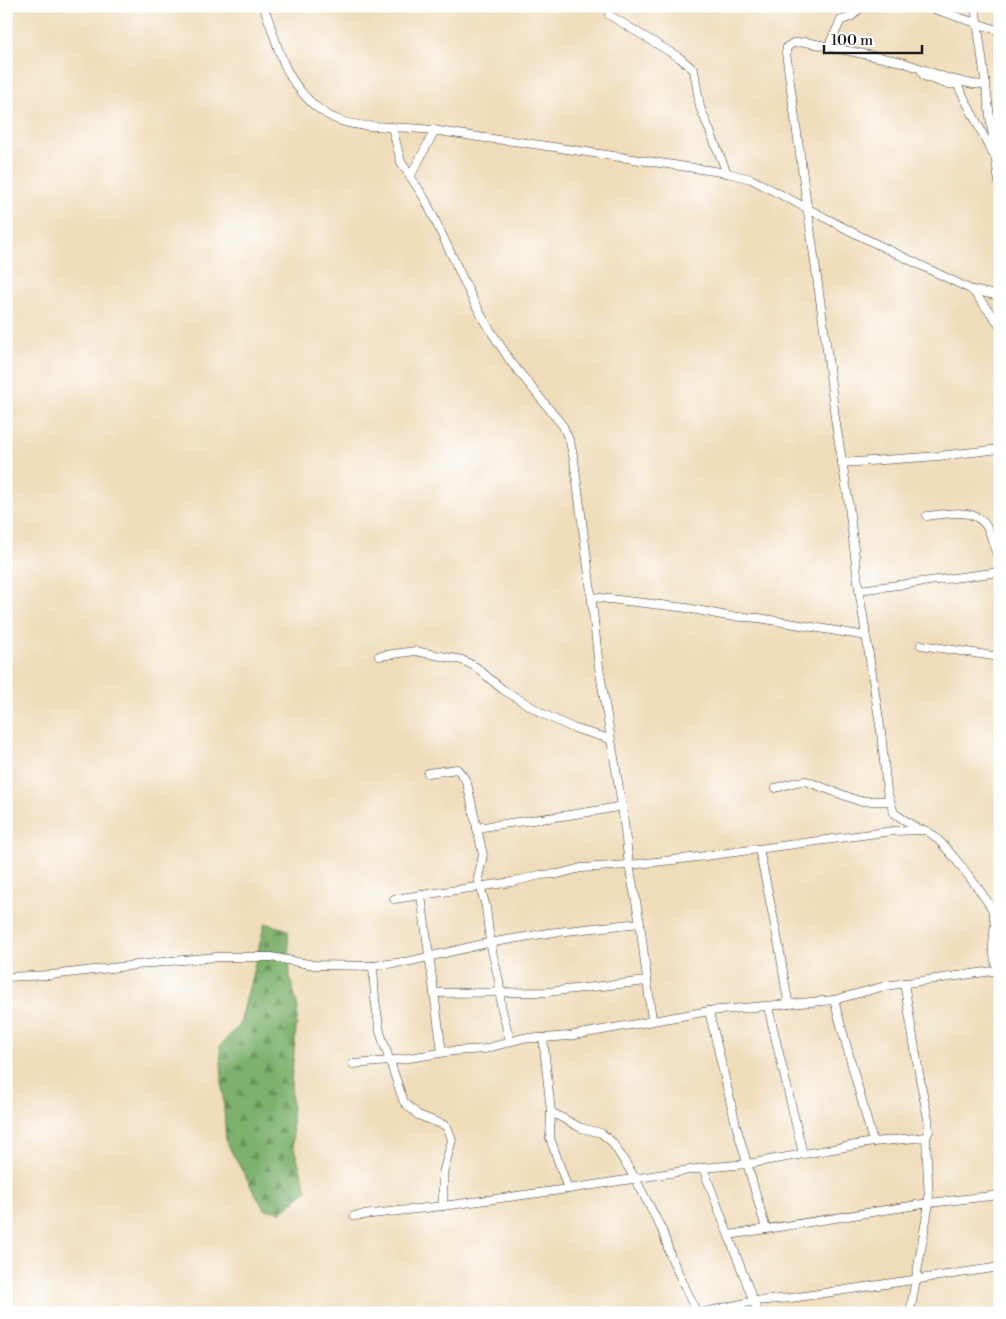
<svg xmlns="http://www.w3.org/2000/svg" width="1006" height="1319" viewBox="0 0 1006 1319" font-family="'Libre Bodoni',serif">
	<defs>
		<pattern id="forest-firs" width="22" height="20" patternUnits="userSpaceOnUse" patternTransform="scale(1.25)"><rect width="22" height="20" fill="#7db16d"/><path d="M5 1l3.5 6h-7zM16 11l3.5 6h-7z" fill="#668f59"/></pattern>
	</defs>
	<rect width="100%" height="100%" fill="#fff"/>
	<filter id="ink" filterUnits="userSpaceOnUse"><feTurbulence type="fractalNoise" baseFrequency=".02" numOctaves="2"/><feDisplacementMap in="SourceGraphic" scale="10" xChannelSelector="R" yChannelSelector="G"/><feConvolveMatrix kernelMatrix="1 2 1 2 8 2 1 2 1" color-interpolation-filters="sRGB"/></filter>
	<filter id="wash" filterUnits="userSpaceOnUse"><feTurbulence type="fractalNoise" baseFrequency=".0096" numOctaves="4" result="noise"/><feDisplacementMap in="SourceGraphic" scale="20" xChannelSelector="R" yChannelSelector="G"/><feGaussianBlur stdDeviation="1.12" result="paint"/><feColorMatrix in="noise" values="0 0 0 0 0 0 0 0 0 0 0 0 0 0 0 0 0 1.4 0 .05"/><feComposite in="paint" operator="in"/></filter>
	<g filter="url(#wash)">
		<rect width="100%" height="100%" fill="#efdcb9"/>
		<path fill="url(#forest-firs)" stroke="#4c6644" d="M265,923l23,7 2,47 8,31 -7,75 2,62 14,45 -26,22 -17,-3 -38,-67 -6,-96 20,-22z"/>
	</g>
	<g filter="url(#ink)">
		<g fill="none" stroke-linecap="round" stroke-linejoin="round">
			<g stroke="#3c3934" stroke-width="9">
				<g id="street">
					<path d="M263,6c13,29 16,59 37,84 36,46 72,33 122,39 31,3 60,10 91,12l214,32 24,6 107,56 114,55 28,35"/>
					<path d="M925,6l75,25"/>
					<path d="M975,6l25,184"/>
					<path d="M609,15l71,43 14,12 6,37 27,66"/>
					<path d="M828,47l13,-27 10,-3 11,-11"/>
					<path d="M921,70l3,6 22,8h11l36,70"/>
					<path d="M392,127l9,35 24,37 47,99 13,24 26,40 52,64 7,16 4,18 15,115 10,92 23,139 7,59 11,58 12,97"/>
					<path d="M410,177l25,-47"/>
					<path d="M972,290l28,6"/>
					<path d="M842,463l97,-7 61,-7"/>
					<path d="M927,516c20,-2 49,-10 61,13 5,10 5,21 12,30"/>
					<path d="M859,590l141,-18"/>
					<path d="M592,597l95,11 40,8 32,2 107,18"/>
					<path d="M921,645l79,12"/>
					<path d="M379,656l36,-5 47,9 14,7 26,22 43,26 28,13 37,11"/>
					<path d="M428,773l29,-4 6,7 4,7 16,72 -5,23 8,29 4,35 9,39 2,25 9,35"/>
					<path d="M776,788l20,-6 10,-1 53,20h30"/>
					<path d="M477,828c49,-8 97,-12 145,-22"/>
					<path d="M918,829l-24,-16 -7,-22 -6,-59 -22,-142 -11,-92 -13,-80 -8,-68 -41,-297 1,-6 6,-4 13,-1 96,20 48,17 23,5 13,1"/>
					<path d="M759,849c7,33 14,65 20,98 4,19 5,39 10,57"/>
					<path d="M421,895l21,157"/>
					<path d="M394,899l118,-17 28,-7 18,-1 23,-6 48,-3 61,-7 203,-27 31,-1c14,2 59,64 68,79 5,15 1,25 1,40 1,11 5,21 7,32"/>
					<path d="M373,966l2,33 5,33 21,62 3,8 14,13 26,10 4,4 4,11 -9,33v33"/>
					<path d="M6,977l45,-2 120,-14 46,-4h54l43,8 59,1 38,-5 72,-17 65,-11 92,-10"/>
					<path d="M434,993l113,-1 100,-11"/>
					<path d="M834,1000l39,142"/>
					<path d="M768,1007l35,147"/>
					<path d="M543,1038l8,74 -1,26 18,51"/>
					<path d="M353,1064l37,-3 63,-10 32,-2 38,-11h20l26,-2 140,-25"/>
					<path d="M551,1112l30,16 20,5 11,9 23,36 27,52 9,27 26,56"/>
					<path d="M703,1168l55,145"/>
					<path d="M354,1216l89,-10 125,-17 135,-21 44,-4 126,-22 53,-5 3,-6 -1,-12 -8,-40 -16,-96"/>
					<path d="M766,1229l-30,-104 -27,-114 125,-11 51,-14 115,-16"/>
					<path d="M729,1235l200,-32 -3,-66"/>
					<path d="M701,1313l54,-12 36,-3 209,-31"/>
					<path d="M910,1313l19,-110 71,-8"/>
				</g>
			</g>
			<use href="#street" stroke="#fff" stroke-width="8"/>
		</g>
	</g>
	<rect width="1006" height="1319" fill="none" stroke="#fff" stroke-width="25"/>
	<path d="M824 45v8h98v-8" fill="none" stroke="#1c1c1c" stroke-width="2.5"/>
	<text x="831" y="45" font-size="15" fill="#1c1c1c" stroke="#ffffff" stroke-width="4" paint-order="stroke">100 m</text>
</svg>
